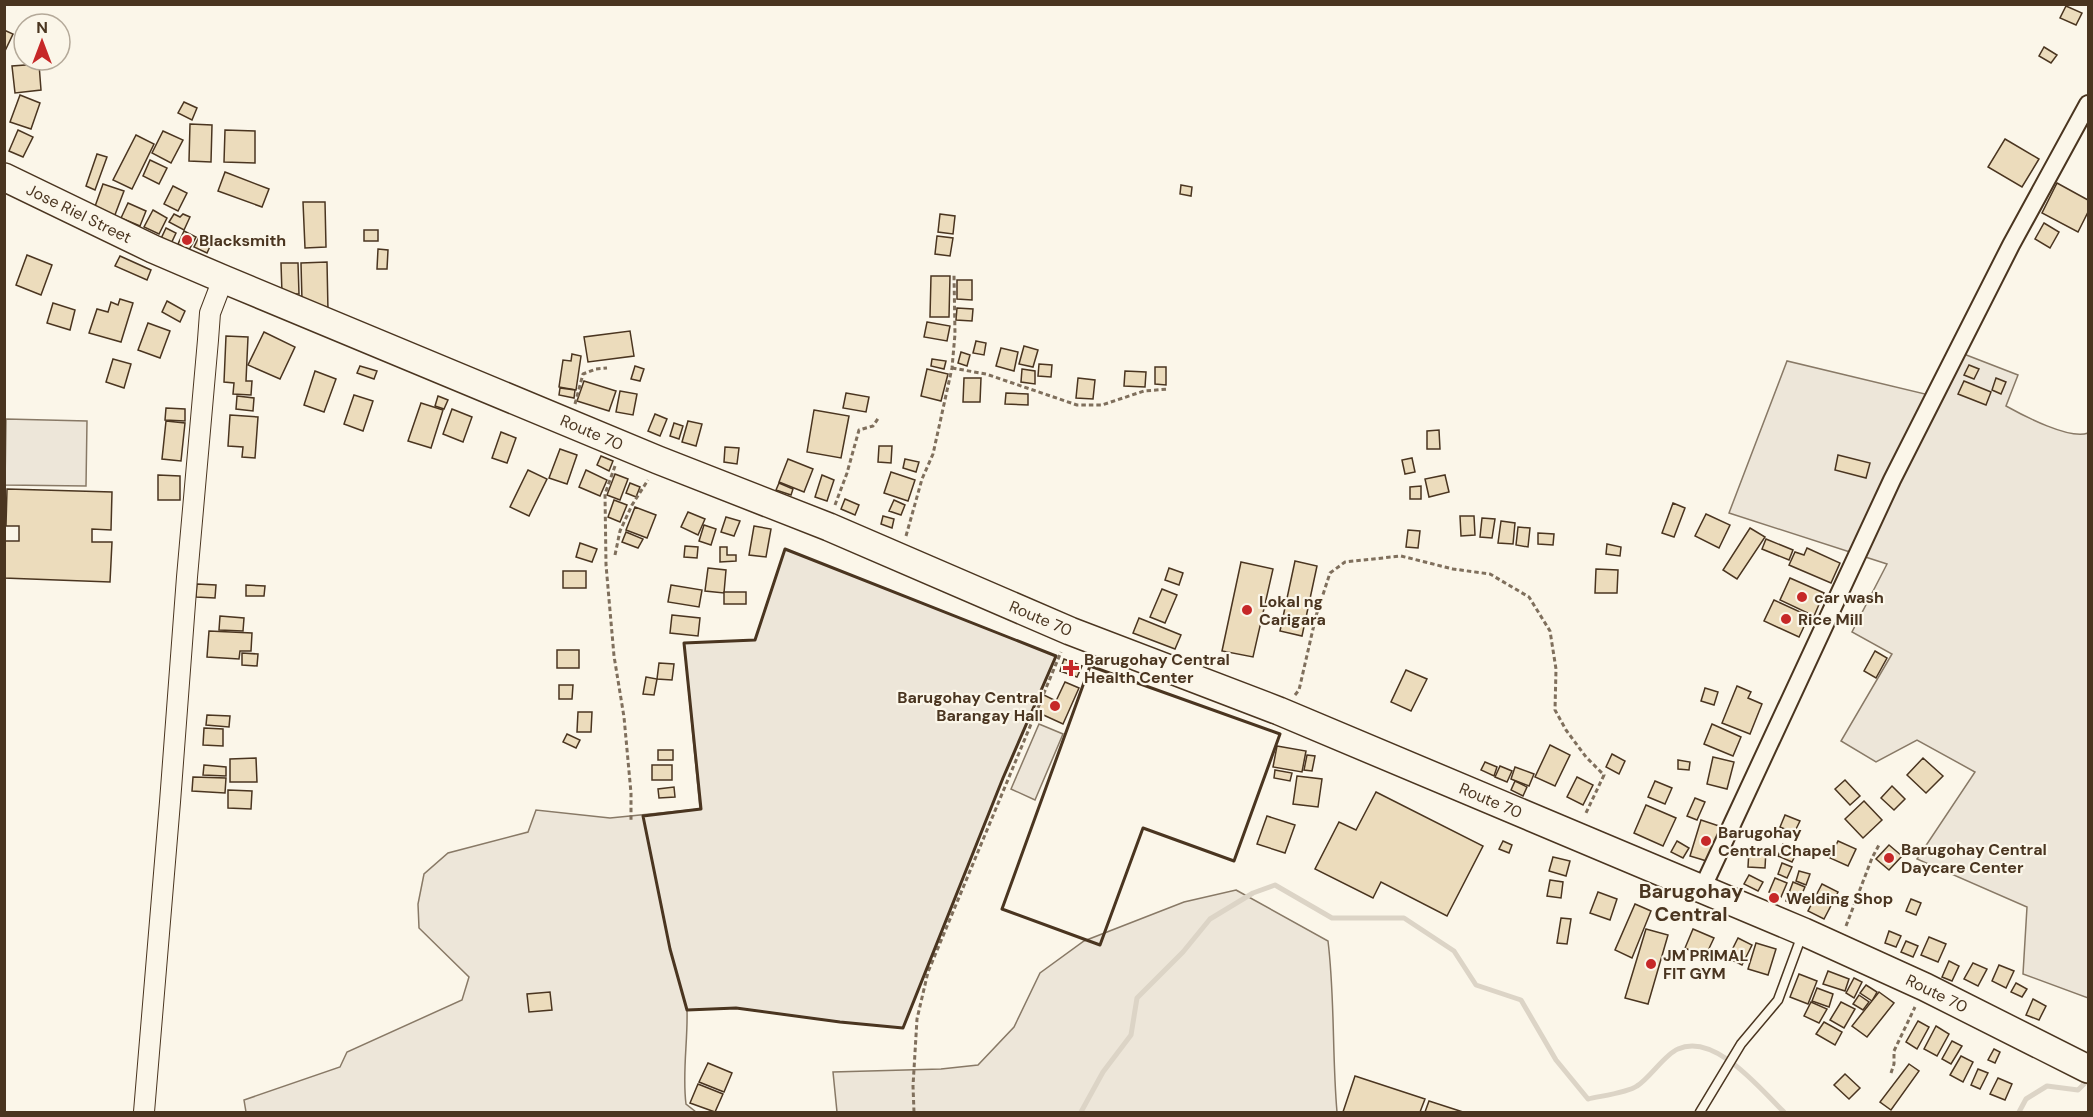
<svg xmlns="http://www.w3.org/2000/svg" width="2093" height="1117" viewBox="0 0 2093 1117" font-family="'DM Sans',sans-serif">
	<rect width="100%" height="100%" fill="#fbf6e9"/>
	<g fill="#ede6d9" stroke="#887966" stroke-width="1.5">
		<path d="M1956,351l62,24 -12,31c18,10 64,34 82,27v565l-65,-24 4,-67 -110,-48 58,-87 -58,-32 -41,22 -35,-21 51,-87 -40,-22 35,-68 -158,-51 58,-152 146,35z"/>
		<path d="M6,419l81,2 -1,65 -81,-1z"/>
		<path d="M785,549l271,107 -53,122 -100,250 -63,-6 -104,-14 -49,2c1,31 -5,63 -1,94l10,8h-450l-2,-12 96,-33 7,-15 115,-52 7,-23 -50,-49 -1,-24 6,-30 24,-21 80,-21 8,-22 74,8 90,-9 -16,-166 71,-3z"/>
		<path d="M1039,724l24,10 -28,66 -24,-11z"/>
		<path d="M1236,890l92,51c7,57 4,114 9,171h-500l-4,-40 108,-3 37,-4 36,-38 26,-54 44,-32 100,-39z"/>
	</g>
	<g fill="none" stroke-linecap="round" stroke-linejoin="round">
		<g stroke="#dcd4c6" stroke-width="5">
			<path d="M1081,1112l22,-40 28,-37 6,-37 46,-46 27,-33 43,-26 22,-8 57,33h72l50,33 22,34 45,15 35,60 32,39c12,-3 39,-6 49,-13 13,-8 28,-32 41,-37 37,-17 83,41 106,63"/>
			<path d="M2019,1112l7,-13 21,-13 31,4 10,-10"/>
		</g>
	</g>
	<g fill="#ecdcbc" stroke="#4a3520" stroke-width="1.5">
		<path d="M2066,6l16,7 -6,12 -16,-7z"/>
		<path d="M4,30l9,4 -9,19z"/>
		<path d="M2044,47l13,8 -6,8 -12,-7z"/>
		<path d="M39,64l2,26 -26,3 -3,-27z"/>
		<path d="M20,95l20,8 -9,26 -21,-7z"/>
		<path d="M184,102l13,6 -5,12 -14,-7z"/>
		<path d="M190,124l22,1 -1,37 -22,-1z"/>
		<path d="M18,130l15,7 -10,20 -14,-6z"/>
		<path d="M225,130l30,1v32l-31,-1z"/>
		<path d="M163,131l20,9 -12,23 -19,-10z"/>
		<path d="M136,135l18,9 -22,45 -19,-9z"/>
		<path d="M2005,139l34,20 -17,28 -34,-20z"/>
		<path d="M97,154l10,3 -12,33 -9,-4z"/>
		<path d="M150,160l17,8 -8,16 -16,-8z"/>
		<path d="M225,172l44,17 -7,18 -44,-16z"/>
		<path d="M2057,183l31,17v12l-10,20 -36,-19z"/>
		<path d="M103,184l21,7 -11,29 -20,-8z"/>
		<path d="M1181,185l11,2 -1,9 -11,-2z"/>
		<path d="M173,186l14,7 -9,18 -14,-7z"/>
		<path d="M303,202h22l1,45 -21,1z"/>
		<path d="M128,203l18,8 -6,15 -19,-8z"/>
		<path d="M153,210l14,8 -8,16 -15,-7z"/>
		<path d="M174,214l6,3 3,-3 7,3 -6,13 -15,-8z"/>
		<path d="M940,214l15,2 -2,18 -15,-2z"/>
		<path d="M2044,223l15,9 -9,16 -15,-9z"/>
		<path d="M166,228l10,5 -8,17 -10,-5z"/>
		<rect x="364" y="230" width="14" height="11"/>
		<path d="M184,231l12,6 -7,13 -11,-6z"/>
		<path d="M200,235l12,7 -5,11 -13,-6z"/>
		<path d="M937,236l16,2 -3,18 -15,-2z"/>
		<path d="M378,249l10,1 -1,19h-10z"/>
		<path d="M27,255l25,10 -11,30 -25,-10z"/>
		<path d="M120,256l31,14 -4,10 -32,-14z"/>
		<path d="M327,262l1,49 -26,-10 -1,-38z"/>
		<path d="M281,263h17l1,31h-17z"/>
		<path d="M931,276h19l-1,41h-19z"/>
		<path d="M957,280h15v20l-15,-1z"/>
		<path d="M120,299l13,4 -12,39 -32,-9 8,-24 11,3 3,-10 7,3z"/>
		<path d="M167,301l18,10 -5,11 -18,-10z"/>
		<path d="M53,303l22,7 -5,20 -23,-7z"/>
		<path d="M957,308l16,1 -1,12 -16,-1z"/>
		<path d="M927,322l23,4 -3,15 -23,-4z"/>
		<path d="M148,323l22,8 -10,27 -22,-8z"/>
		<path d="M630,331l4,25 -46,6 -4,-25z"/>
		<path d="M264,332l31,15 -15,32 -32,-14z"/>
		<path d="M226,336l22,1 -2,44h6l-1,14 -18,-1 1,-11 -10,-1z"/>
		<path d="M976,341l10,2 -2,12 -11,-2z"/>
		<path d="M1024,346l14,4 -5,17 -14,-3z"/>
		<path d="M1001,348l17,4 -4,19 -18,-5z"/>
		<path d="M961,352l9,3 -3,11 -9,-3z"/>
		<path d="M572,354l9,2 -5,34 -17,-3 4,-27 8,1z"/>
		<path d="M113,359l18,5 -7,24 -18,-6z"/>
		<path d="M932,359l14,2 -2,8 -13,-3z"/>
		<path d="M1039,364l13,1 -1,12 -13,-1z"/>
		<path d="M1969,365l10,4 -5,10 -10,-4z"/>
		<path d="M360,366l17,5 -3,8 -17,-6z"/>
		<path d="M635,366l9,3 -4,12 -9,-2z"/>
		<path d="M1155,367h11v18l-11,-1z"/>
		<path d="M927,369l21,5 -7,27 -20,-5z"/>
		<path d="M1022,369l13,2v13l-14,-2z"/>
		<path d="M315,371l21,8 -12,33 -20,-7z"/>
		<path d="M1125,371l21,1 -1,15 -21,-1z"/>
		<path d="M964,378h17l-1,24h-17z"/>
		<path d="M1078,378l17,2 -2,19 -17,-1z"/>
		<path d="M1996,378l10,4 -5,12 -9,-4z"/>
		<path d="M584,381l32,10 -7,20 -32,-10z"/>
		<path d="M1964,381l27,11 -5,13 -28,-11z"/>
		<path d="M560,388l15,2 -1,8 -15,-3z"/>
		<path d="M620,391l17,3 -4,21 -17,-3z"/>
		<path d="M846,393l23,4 -3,15 -23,-4z"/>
		<path d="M1006,393l22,1v11l-23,-1z"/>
		<path d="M354,395l19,6 -10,30 -19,-7z"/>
		<path d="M237,396l17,2 -1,13 -17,-2z"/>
		<path d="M438,396l10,4 -4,9 -9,-3z"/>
		<path d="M421,403l22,7 -12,38 -23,-7z"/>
		<path d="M166,408l19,1v12l-20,-1z"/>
		<path d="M452,409l20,8 -9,25 -20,-8z"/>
		<path d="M814,410l35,6 -8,42 -34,-6z"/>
		<path d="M655,414l12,5 -7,17 -12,-5z"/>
		<path d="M230,415l28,2 -3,41 -13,-1 1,-10 -15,-1z"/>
		<path d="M166,421l19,2 -4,38 -19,-2z"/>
		<path d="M688,421l14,3 -6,22 -14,-4z"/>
		<path d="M674,423l9,3 -4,13 -9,-3z"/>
		<path d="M1439,430l1,19h-13v-18z"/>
		<path d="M501,432l15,6 -9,25 -15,-5z"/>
		<path d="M879,446h13l-1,17 -13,-1z"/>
		<path d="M725,447l14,1 -2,16 -13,-2z"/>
		<path d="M560,449l17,6 -10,29 -18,-6z"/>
		<path d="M1838,455l32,8 -4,15 -31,-8z"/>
		<path d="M601,456l12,5 -4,10 -12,-6z"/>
		<path d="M1412,458l3,14 -10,2 -3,-14z"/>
		<path d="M788,459l25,10 -9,23 -25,-10z"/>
		<path d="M905,459l14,3 -3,10 -13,-4z"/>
		<path d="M528,470l19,9 -18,37 -19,-9z"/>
		<path d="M586,470l21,10 -7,16 -21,-9z"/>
		<path d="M891,472l24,8 -7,21 -24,-8z"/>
		<path d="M615,474l13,5 -8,21 -13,-5z"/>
		<path d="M158,475l22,1v24h-22z"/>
		<path d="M822,475l12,5 -7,21 -12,-4z"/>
		<path d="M1445,475l4,17 -20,5 -4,-18z"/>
		<path d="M630,483l10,4 -4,10 -10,-4z"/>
		<path d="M779,483l14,6 -2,6 -15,-5z"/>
		<path d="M1421,486v13h-11v-12z"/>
		<path d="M7,489l105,3 -1,38 -19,-1v13h20l-2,40 -106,-4 1,-37h14v-15h-13z"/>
		<path d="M845,499l14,6 -4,10 -14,-6z"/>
		<path d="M614,500l13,5 -7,17 -12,-5z"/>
		<path d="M894,500l11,5 -4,10 -12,-4z"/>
		<path d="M1673,503l12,5 -11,29 -12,-4z"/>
		<path d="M635,507l21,8 -9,23 -21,-8z"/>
		<path d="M688,512l17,7 -7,16 -17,-8z"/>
		<path d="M1706,514l24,11 -11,23 -24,-12z"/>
		<path d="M883,516l11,3 -2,9 -11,-4z"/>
		<path d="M1460,516h14l1,19 -14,1z"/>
		<path d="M726,517l14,4 -6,15 -13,-4z"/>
		<path d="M1482,518l13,1 -3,19 -12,-1z"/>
		<path d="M1501,521l14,2 -2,21 -15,-1z"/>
		<path d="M704,525l12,4 -5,16 -12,-4z"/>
		<path d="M754,526l17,3 -5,28 -17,-2z"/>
		<path d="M1518,527l12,1 -2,19 -12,-2z"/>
		<path d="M1750,528l15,9 -28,42 -14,-9z"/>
		<path d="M1408,530l12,1 -2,17 -12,-1z"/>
		<path d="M626,532l17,7 -5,9 -16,-6z"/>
		<path d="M1538,533l16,1 -1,11 -15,-1z"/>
		<path d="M1766,539l27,11 -4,10 -27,-11z"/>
		<path d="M580,543l17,6 -5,13 -16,-5z"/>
		<path d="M1607,544l14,3 -1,9 -14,-2z"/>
		<path d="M685,546l13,1 -1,11 -13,-1z"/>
		<path d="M720,547h7v8h9v6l-16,1z"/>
		<path d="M1807,548l33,15 -9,20 -42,-18 6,-13 9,3z"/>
		<path d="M1295,561l22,5 -15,70 -22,-5z"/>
		<path d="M1241,562l32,7 -20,88 -31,-6z"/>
		<path d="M708,568l18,2 -2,23 -19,-2z"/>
		<path d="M1169,568l14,5 -4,12 -14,-5z"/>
		<path d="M1596,569l22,1 -1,23h-22z"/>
		<rect x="563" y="571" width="23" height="17"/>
		<path d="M1790,578l34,15 -10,23 -34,-16z"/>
		<path d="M197,584l19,1 -1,13 -19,-1z"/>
		<path d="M246,585l19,1 -1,10h-18z"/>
		<path d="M671,585l31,5 -3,17 -31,-5z"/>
		<path d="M1162,589l15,6 -12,28 -15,-6z"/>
		<rect x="724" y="592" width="22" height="12"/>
		<path d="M1774,600l35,16 -10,21 -35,-16z"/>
		<path d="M672,615l28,3 -2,18 -28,-3z"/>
		<path d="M220,616l24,2 -1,13 -24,-1z"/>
		<path d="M1139,618l42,17 -6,14 -42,-16z"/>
		<path d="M209,631l43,2 -1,18h-11l-1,8 -32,-2z"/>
		<rect x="557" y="650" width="22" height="18"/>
		<path d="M1875,651l12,7 -11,20 -12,-7z"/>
		<path d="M242,653l16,1 -1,12 -15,-1z"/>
		<path d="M1064,659l18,7 -5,11 -17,-6z"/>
		<path d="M659,663l15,1 -2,16 -15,-1z"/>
		<path d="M1406,670l21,9 -16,32 -20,-9z"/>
		<path d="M646,677l11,2 -3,16 -11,-1z"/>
		<path d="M1065,682l14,6 -16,36 -26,-12 7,-17 12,6z"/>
		<path d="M559,685h14l-1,14h-13z"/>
		<path d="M1737,686l14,6 -3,6 14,6 -12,30 -28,-11z"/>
		<path d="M1705,688l13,4 -4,13 -13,-4z"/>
		<path d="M578,712h14l-1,20h-14z"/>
		<path d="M207,715l23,1 -1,11 -23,-2z"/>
		<path d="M1712,724l29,13 -8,19 -29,-12z"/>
		<path d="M204,728l19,1v17l-20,-1z"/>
		<path d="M567,734l13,6 -4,8 -13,-6z"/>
		<path d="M1550,745l20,10 -15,31 -20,-9z"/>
		<path d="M1277,746l29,5 -4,21 -29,-5z"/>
		<rect x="658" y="750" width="15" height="10"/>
		<path d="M1612,754l13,7 -6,13 -13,-7z"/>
		<path d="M1307,755l8,1 -3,15 -8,-1z"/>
		<path d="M1713,757l21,5 -7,27 -20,-5z"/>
		<path d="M256,758l1,24h-27v-23z"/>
		<path d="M1923,758l20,18 -17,17 -19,-18z"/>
		<path d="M1678,760l12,2 -1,8 -11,-1z"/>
		<path d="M1485,762l12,5 -3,9 -13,-6z"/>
		<path d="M204,765l22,2v9l-23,-1z"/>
		<rect x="652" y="765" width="20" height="15"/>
		<path d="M1500,766l12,5 -5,11 -12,-5z"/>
		<path d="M1515,767l19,7 -5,12 -18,-7z"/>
		<path d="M1275,770l17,3 -2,8 -16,-3z"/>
		<path d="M1297,776l25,3 -4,28 -25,-3z"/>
		<path d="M193,777l33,1 -1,15 -33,-2z"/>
		<path d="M1577,777l16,8 -10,20 -16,-8z"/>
		<path d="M1845,780l15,16 -10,9 -15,-16z"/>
		<path d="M1515,781l12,6 -4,9 -12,-6z"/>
		<path d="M1655,781l17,7 -7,16 -17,-7z"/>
		<path d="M1892,786l13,13 -11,11 -13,-12z"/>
		<path d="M674,787l1,10 -16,1 -1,-9z"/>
		<path d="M228,790l24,1 -1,18 -23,-1z"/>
		<path d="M1376,792l107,54 -36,70 -66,-34 -8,16 -58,-29 24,-47 17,8z"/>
		<path d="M1695,798l10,4 -8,18 -10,-4z"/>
		<path d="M1864,801l18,19 -19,18 -18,-19z"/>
		<path d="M1646,805l30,13 -13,28 -29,-13z"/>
		<path d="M1785,815l15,6 -6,12 -14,-6z"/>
		<path d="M1267,816l28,9 -10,28 -28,-9z"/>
		<path d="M1701,820l21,7 -12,35 -20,-6z"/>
		<path d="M1503,841l9,4 -3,8 -10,-4z"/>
		<path d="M1677,841l12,7 -6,10 -12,-6z"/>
		<path d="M1838,841l18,8 -8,17 -18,-8z"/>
		<path d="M1783,844l15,6 -6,12 -14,-6z"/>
		<path d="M1889,845l13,11 -13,14 -13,-11z"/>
		<path d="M1749,849l17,1 -1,18 -17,-1z"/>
		<path d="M1553,857l17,4 -4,15 -17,-5z"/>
		<path d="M1782,863l10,4 -5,11 -9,-4z"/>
		<path d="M1799,871l11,3 -4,11 -10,-4z"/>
		<path d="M1749,875l14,7 -5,9 -14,-7z"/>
		<path d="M1775,878l12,5 -6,14 -12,-5z"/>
		<path d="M1550,880l13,2 -2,16 -14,-2z"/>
		<path d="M1793,882l12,5 -8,18 -11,-4z"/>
		<path d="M1822,884l16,8 -14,27 -16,-8z"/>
		<path d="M1598,892l19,7 -7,21 -20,-7z"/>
		<path d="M1911,899l10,4 -5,12 -10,-4z"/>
		<path d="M1635,904l16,7 -19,47 -17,-8z"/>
		<path d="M1561,918l10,1 -4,25 -10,-1z"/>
		<path d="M1646,929l22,6 -20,69 -23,-6z"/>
		<path d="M1693,929l21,9 -9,19 -20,-9z"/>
		<path d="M1889,931l12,5 -5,11 -11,-4z"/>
		<path d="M1929,937l17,7 -8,18 -17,-7z"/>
		<path d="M1738,938l14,7 -10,20 -14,-7z"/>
		<path d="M1906,941l12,5 -5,11 -12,-5z"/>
		<path d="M1756,943l20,6 -8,26 -20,-6z"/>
		<path d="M1949,961l10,5 -7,15 -10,-4z"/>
		<path d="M1973,963l14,6 -9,17 -14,-7z"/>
		<path d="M1999,965l15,6 -8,17 -14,-7z"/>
		<path d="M1828,971l21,8 -4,12 -22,-7z"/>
		<path d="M1799,974l18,7 -9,23 -18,-7z"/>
		<path d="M1854,978l8,4 -8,16 -8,-5z"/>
		<path d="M2016,983l11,6 -5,8 -11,-5z"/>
		<path d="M1866,985l11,7 -5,9 -12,-8z"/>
		<path d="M1817,988l16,6 -4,13 -17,-6z"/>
		<path d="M550,992l2,18 -23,2 -2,-18z"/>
		<path d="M1879,992l15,11 -27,34 -15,-11z"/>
		<path d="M1859,995l10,7 -6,8 -10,-6z"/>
		<path d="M2033,999l13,7 -7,14 -13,-5z"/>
		<path d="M1811,1002l16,7 -8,14 -15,-7z"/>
		<path d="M1841,1002l14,7 -11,19 -14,-8z"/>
		<path d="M1918,1021l11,6 -12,22 -11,-7z"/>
		<path d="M1824,1022l18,10 -7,13 -19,-11z"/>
		<path d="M1936,1026l13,8 -12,22 -13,-7z"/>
		<path d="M1952,1041l10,5 -11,18 -9,-5z"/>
		<path d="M1994,1049l6,3 -5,11 -7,-3z"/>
		<path d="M1961,1056l12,6 -10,20 -13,-7z"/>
		<path d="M708,1063l24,10 -8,19 -25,-10z"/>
		<path d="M1909,1064l10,7 -28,39 -11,-8z"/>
		<path d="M1978,1069l10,4 -8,16 -9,-4z"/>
		<path d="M1845,1074l15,14 -11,11 -15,-14z"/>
		<path d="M1355,1076l70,23 -5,13h-77z"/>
		<path d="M1998,1078l14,6 -7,16 -15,-6z"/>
		<path d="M698,1084l25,10 -8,18 -25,-9z"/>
		<path d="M1429,1101l34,11h-38z"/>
	</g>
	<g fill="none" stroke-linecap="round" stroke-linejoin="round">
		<g stroke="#4a3520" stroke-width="11">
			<path id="service" d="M1700,1112l41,-68 37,-44 24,-65"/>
		</g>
		<g stroke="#4a3520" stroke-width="20">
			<path id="minor" d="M1702,889l190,-409 119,-235 77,-141"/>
		</g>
		<g stroke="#4a3520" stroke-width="22">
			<path id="tertiary" d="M144,1112l26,-310 17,-225 21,-237 2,-27 13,-34"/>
		</g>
		<g stroke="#4a3520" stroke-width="30">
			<path id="trunk" d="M4,177l149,72 70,30 435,181 171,67 241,104 209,80 525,221 121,55 163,82"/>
		</g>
		<g stroke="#7f6f5c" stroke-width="3" stroke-dasharray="4.5 3" stroke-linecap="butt">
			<path d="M952,368l34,6 91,31h25l42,-14 25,-2"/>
			<path d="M575,404l8,-30 13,-5 11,-1"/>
			<path d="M615,466l-10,28 1,71 8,91 10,61 7,76v28"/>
			<path d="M835,505l12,-32 12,-43 14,-4 6,-9"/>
			<path d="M906,536l16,-57 11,-25 19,-86 3,-34 -1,-59"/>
			<path d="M615,555l5,-24 12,-26 16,-25"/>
			<path d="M1295,695l4,-5 17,-74 14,-43 15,-11 56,-6 52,13 37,5 39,23 21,34 6,38 -1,41 11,20 20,27 18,18 -19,40"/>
			<path d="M1846,926l26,-68 8,-15"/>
			<path d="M1891,1073l3,-9v-13l21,-44"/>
			<path d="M914,1112l-1,-26 4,-67 11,-47 133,-320"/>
		</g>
		<use href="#service" stroke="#fbf6e9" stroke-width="8"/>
		<use href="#minor" stroke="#fbf6e9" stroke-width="16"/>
		<use href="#tertiary" stroke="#fbf6e9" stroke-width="20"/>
		<use href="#trunk" stroke="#fbf6e9" stroke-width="27"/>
		<g stroke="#4a3520" stroke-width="3">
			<path d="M785,549l271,107 -53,122 -100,250 -63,-6 -104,-14 -49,2 -17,-61 -27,-133 58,-7 -17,-166 71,-3z"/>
			<path d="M1090,666l190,68 -46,127 -91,-33 -43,117 -98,-36z"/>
		</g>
	</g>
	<g fill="#c62828" stroke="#fbf6e9" stroke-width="2">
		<circle cx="187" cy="240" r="6"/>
		<circle cx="1802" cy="597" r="6"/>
		<circle cx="1247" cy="610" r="6"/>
		<circle cx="1786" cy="619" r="6"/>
		<path d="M1068 659h6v6h6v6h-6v6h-6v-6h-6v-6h6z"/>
		<circle cx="1055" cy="706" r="6"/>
		<circle cx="1706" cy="841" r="6"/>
		<circle cx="1889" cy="858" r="6"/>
		<circle cx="1774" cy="898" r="6"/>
		<circle cx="1651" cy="964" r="6"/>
	</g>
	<g text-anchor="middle" stroke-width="4.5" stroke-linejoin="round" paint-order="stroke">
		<g font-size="16" fill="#4a3520" stroke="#fbf6e9">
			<text transform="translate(79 213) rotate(26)" y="6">Jose Riel Street</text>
			<text transform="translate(592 432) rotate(23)" y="6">Route 70</text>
			<text transform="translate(1041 618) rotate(23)" y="6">Route 70</text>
			<text transform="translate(1491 800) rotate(23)" y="6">Route 70</text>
			<text transform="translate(1937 993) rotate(26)" y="6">Route 70</text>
		</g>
		<g font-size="16" font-weight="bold" fill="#4a3520" stroke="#fbf6e9" text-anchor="start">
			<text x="199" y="246">Blacksmith</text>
			<text x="1814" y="603">car wash</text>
			<text x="1259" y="607">Lokal ng<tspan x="1259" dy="18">Carigara</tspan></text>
			<text x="1798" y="625">Rice Mill</text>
			<text x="1084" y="665">Barugohay Central<tspan x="1084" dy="18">Health Center</tspan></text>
			<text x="1043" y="703" text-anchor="end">Barugohay Central<tspan x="1043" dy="18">Barangay Hall</tspan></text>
			<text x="1718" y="838">Barugohay<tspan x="1718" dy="18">Central Chapel</tspan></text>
			<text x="1901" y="855">Barugohay Central<tspan x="1901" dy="18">Daycare Center</tspan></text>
			<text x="1786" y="904">Welding Shop</text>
			<text x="1663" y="961">JM PRIMAL<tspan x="1663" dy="18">FIT GYM</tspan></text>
		</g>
		<g font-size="20" font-weight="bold" fill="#4a3520" stroke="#fbf6e9">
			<text x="1691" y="898">Barugohay<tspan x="1691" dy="23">Central</tspan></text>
		</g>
	</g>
	<rect width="2093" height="1117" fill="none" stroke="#4a3520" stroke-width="12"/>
	<g transform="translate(42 42)"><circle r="28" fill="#fbf6e9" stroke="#b4a999" stroke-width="1.5"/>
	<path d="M0-4.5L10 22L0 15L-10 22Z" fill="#c62828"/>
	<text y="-9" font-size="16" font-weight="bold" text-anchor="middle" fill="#4a3520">N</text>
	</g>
</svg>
